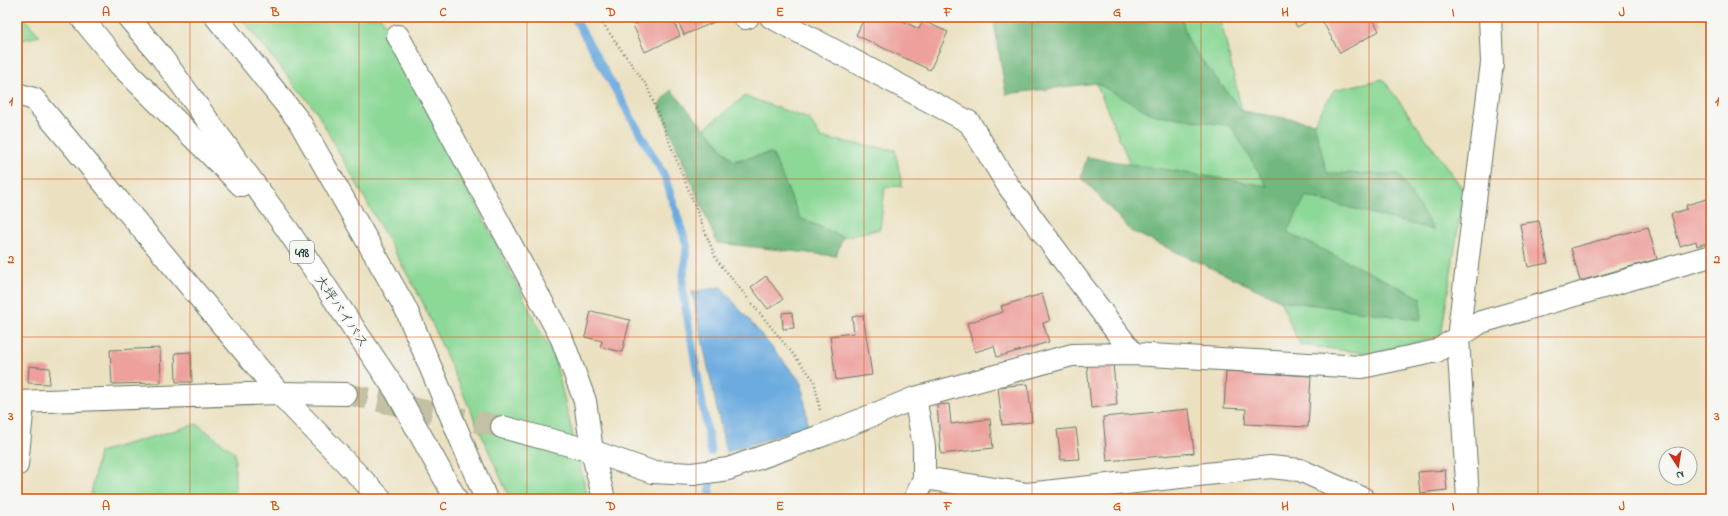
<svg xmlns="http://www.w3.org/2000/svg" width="1728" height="516" viewBox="0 0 1728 516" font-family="'Indie Flower','Klee One',sans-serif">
	<rect width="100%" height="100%" fill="#f6f6f2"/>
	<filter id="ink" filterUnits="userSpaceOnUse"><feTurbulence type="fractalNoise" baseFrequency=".025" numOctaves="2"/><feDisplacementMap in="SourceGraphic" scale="8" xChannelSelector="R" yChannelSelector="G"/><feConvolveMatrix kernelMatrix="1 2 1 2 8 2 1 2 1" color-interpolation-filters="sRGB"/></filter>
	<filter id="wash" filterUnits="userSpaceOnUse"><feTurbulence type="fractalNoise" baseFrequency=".012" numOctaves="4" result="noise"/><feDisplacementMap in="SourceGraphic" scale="16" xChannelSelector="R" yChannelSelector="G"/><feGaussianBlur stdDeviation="0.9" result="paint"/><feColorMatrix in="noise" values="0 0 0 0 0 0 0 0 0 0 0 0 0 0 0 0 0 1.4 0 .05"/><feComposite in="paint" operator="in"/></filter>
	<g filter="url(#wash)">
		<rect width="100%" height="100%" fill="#ebe1c1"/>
		<g fill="#8cd896" stroke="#568a65">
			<path d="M17,17h6l17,19 -23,5z"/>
			<path d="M240,17h141l3,5 171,338 33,139h-78l-88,-198 -106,-190z"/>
			<path d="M1181,17h39l22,94 72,12 20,-33 49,-11 81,112 -23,145 -67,18 -74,-9 -20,-45 -150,-136 -34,-81 92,-41z"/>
			<path d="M745,96l64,23 12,19 74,12 7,36 -17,1 -5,42 -37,8 -43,-19 -28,-65 -39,8 -28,-33z"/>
			<path d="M197,424l38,29v46h-145l9,-47z"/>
		</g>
		<g fill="#71b87f" stroke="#487a5a">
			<path d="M993,17h188l7,25 54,69 72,12 13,50 71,1 36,56 -128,-34 -19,36 134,66v22l-141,-20 -149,-69 -50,-54 6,-20 180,29 -36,-60 -79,-12 -56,-31 -90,11z"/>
			<path d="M671,90l62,71 39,-8 28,65 43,19 -7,19 -119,-13 -58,-138z"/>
		</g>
		<path fill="#6cabdf" stroke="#46748a" d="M721,287l81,96 6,43 -82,26 -34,-160z"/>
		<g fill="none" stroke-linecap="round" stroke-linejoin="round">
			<g stroke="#6cabdf" stroke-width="8">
				<path d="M574,17l91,160 22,69 -5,41 29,165"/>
				<path d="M710,485v14"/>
			</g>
		</g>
		<g id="blocks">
			<g fill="#eda09c">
				<path d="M651,17h21l8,19 -35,16 -12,-27z"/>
				<path d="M676,17h50l-42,18z"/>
				<path d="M865,17h30l24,12 4,-8 25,11 -18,38 -74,-35z"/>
				<path d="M1292,17h23l-18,10z"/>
				<path d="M1320,17h52l7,14 -39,22z"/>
				<path d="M1711,198v44l-14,4 -1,-5 -16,5 -9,-32 16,-5 -1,-4z"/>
				<path d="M1539,221l9,42 -20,4 -8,-43z"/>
				<path d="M1648,227l9,32 -77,22 -9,-33z"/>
				<path d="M766,276l17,23 -15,10 -17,-22z"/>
				<path d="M1042,294l8,27 -7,2 6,19 -52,15 -3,-11 -19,6 -8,-29 36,-11 -2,-6z"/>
				<path d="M591,311l39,9 -8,32 -22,-5 2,-6 -17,-4z"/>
				<path d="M792,312l2,16 -11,1 -1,-16z"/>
				<path d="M863,315l9,60 -36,5 -6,-44 24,-3 -2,-16z"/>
				<path d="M160,348l1,35 -49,1 -2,-34z"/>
				<path d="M191,352l1,30h-16l-1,-29z"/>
				<path d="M1113,364l4,41 -26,3 -4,-42z"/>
				<path d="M29,366l21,2 -1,16 -21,-1z"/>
				<path d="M1226,371l85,5 -3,51 -63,-3 1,-15 -22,-1z"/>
				<path d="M1028,384l4,38 -30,3 -4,-38z"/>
				<path d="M949,404l2,20 39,-5 3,29 -52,6 -4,-49z"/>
				<path d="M1189,409l5,44 -87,8 -4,-44z"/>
				<path d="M1076,428l4,31 -19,1 -4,-30z"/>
				<path d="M1445,470l2,20 -27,3 -2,-21z"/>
				<path d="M641,494l1,5h-15l-1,-2z"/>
			</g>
		</g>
	</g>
	<g filter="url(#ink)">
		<use href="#blocks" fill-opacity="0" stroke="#667665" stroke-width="1"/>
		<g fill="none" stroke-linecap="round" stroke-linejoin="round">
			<path stroke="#c2c0a5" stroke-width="22" stroke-dasharray="22 11" stroke-linecap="butt" d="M346,394l156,33"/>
			<g stroke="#667665" stroke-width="24">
				<g id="minor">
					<path d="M771,17l198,105 40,65 124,167"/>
					<path d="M745,18l3,-1"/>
					<path d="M398,36l164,303 23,62 7,50 12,48"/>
					<path d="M17,94l17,5 245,294 102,106"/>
					<path d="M915,398l9,48v32l103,16 243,-27 30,3 64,29"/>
					<path d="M17,402l262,-9 67,1"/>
					<path d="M502,427l90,24 60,21 41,2 35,-5 98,-35 89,-36 157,-43 61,-1 229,13 75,-16 44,-29 230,-66"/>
					<path d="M17,465l6,-62"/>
					<path d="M915,499l9,-21"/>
					<path d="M1468,499l-10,-161 34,-275 -2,-46"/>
				</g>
			</g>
			<g stroke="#667665" stroke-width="24">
				<g id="highway">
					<path d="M81,17l39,48 121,120"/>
					<path d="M128,17l32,38 127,174 109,162 60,108"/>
					<path d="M216,17l83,104 107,188 80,190"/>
				</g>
			</g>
			<path stroke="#667665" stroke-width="2.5" stroke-dasharray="1 3" stroke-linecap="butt" d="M598,17l49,69 69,173 98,121 6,30"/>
			<use href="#minor" stroke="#fff" stroke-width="22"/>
			<use href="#highway" stroke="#fff" stroke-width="22"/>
		</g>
	</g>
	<path fill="none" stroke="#d45610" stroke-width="1" stroke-opacity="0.55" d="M190,17v482M359,17v482M527,17v482M696,17v482M864,17v482M1032,17v482M1201,17v482M1369,17v482M1538,17v482M17,179h1694M17,337h1694"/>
	<g text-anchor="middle" stroke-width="4" stroke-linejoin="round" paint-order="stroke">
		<rect fill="#f6f6f2" stroke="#60746d" stroke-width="1" x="290" y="241" width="24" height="22" rx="3"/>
		<g font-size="13" font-weight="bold" fill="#1f3d34">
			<text x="302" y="257">498</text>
		</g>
		<g font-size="14" fill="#1f3d34" stroke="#f6f6f2">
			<text transform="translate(342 311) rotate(56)" y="5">大坪バイパス</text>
		</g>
	</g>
	<rect width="1728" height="516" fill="none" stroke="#f6f6f2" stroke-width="44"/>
	<g transform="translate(1678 466) rotate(168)"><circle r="19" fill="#f6f6f2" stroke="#a0aca6"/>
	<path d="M0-3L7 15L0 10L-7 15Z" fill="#c8321e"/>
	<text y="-6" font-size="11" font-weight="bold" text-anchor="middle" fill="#1f3d34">N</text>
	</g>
	<rect x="22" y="22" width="1684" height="472" fill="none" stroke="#d45610" stroke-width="1.5"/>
	<g font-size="13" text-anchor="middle" font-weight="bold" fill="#d45610">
		<text x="106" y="16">A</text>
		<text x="275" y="16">B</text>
		<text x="443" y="16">C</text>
		<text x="611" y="16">D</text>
		<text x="780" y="16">E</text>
		<text x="948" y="16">F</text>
		<text x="1117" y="16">G</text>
		<text x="1285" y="16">H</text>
		<text x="1453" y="16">I</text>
		<text x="1622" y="16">J</text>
		<text x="11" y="105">1</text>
		<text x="1717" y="105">1</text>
		<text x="11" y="263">2</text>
		<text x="1717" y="263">2</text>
		<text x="11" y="420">3</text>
		<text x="1717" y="420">3</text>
		<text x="106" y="510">A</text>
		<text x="275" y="510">B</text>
		<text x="443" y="510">C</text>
		<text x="611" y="510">D</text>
		<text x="780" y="510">E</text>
		<text x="948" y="510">F</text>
		<text x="1117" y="510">G</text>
		<text x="1285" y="510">H</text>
		<text x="1453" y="510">I</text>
		<text x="1622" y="510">J</text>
	</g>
</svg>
